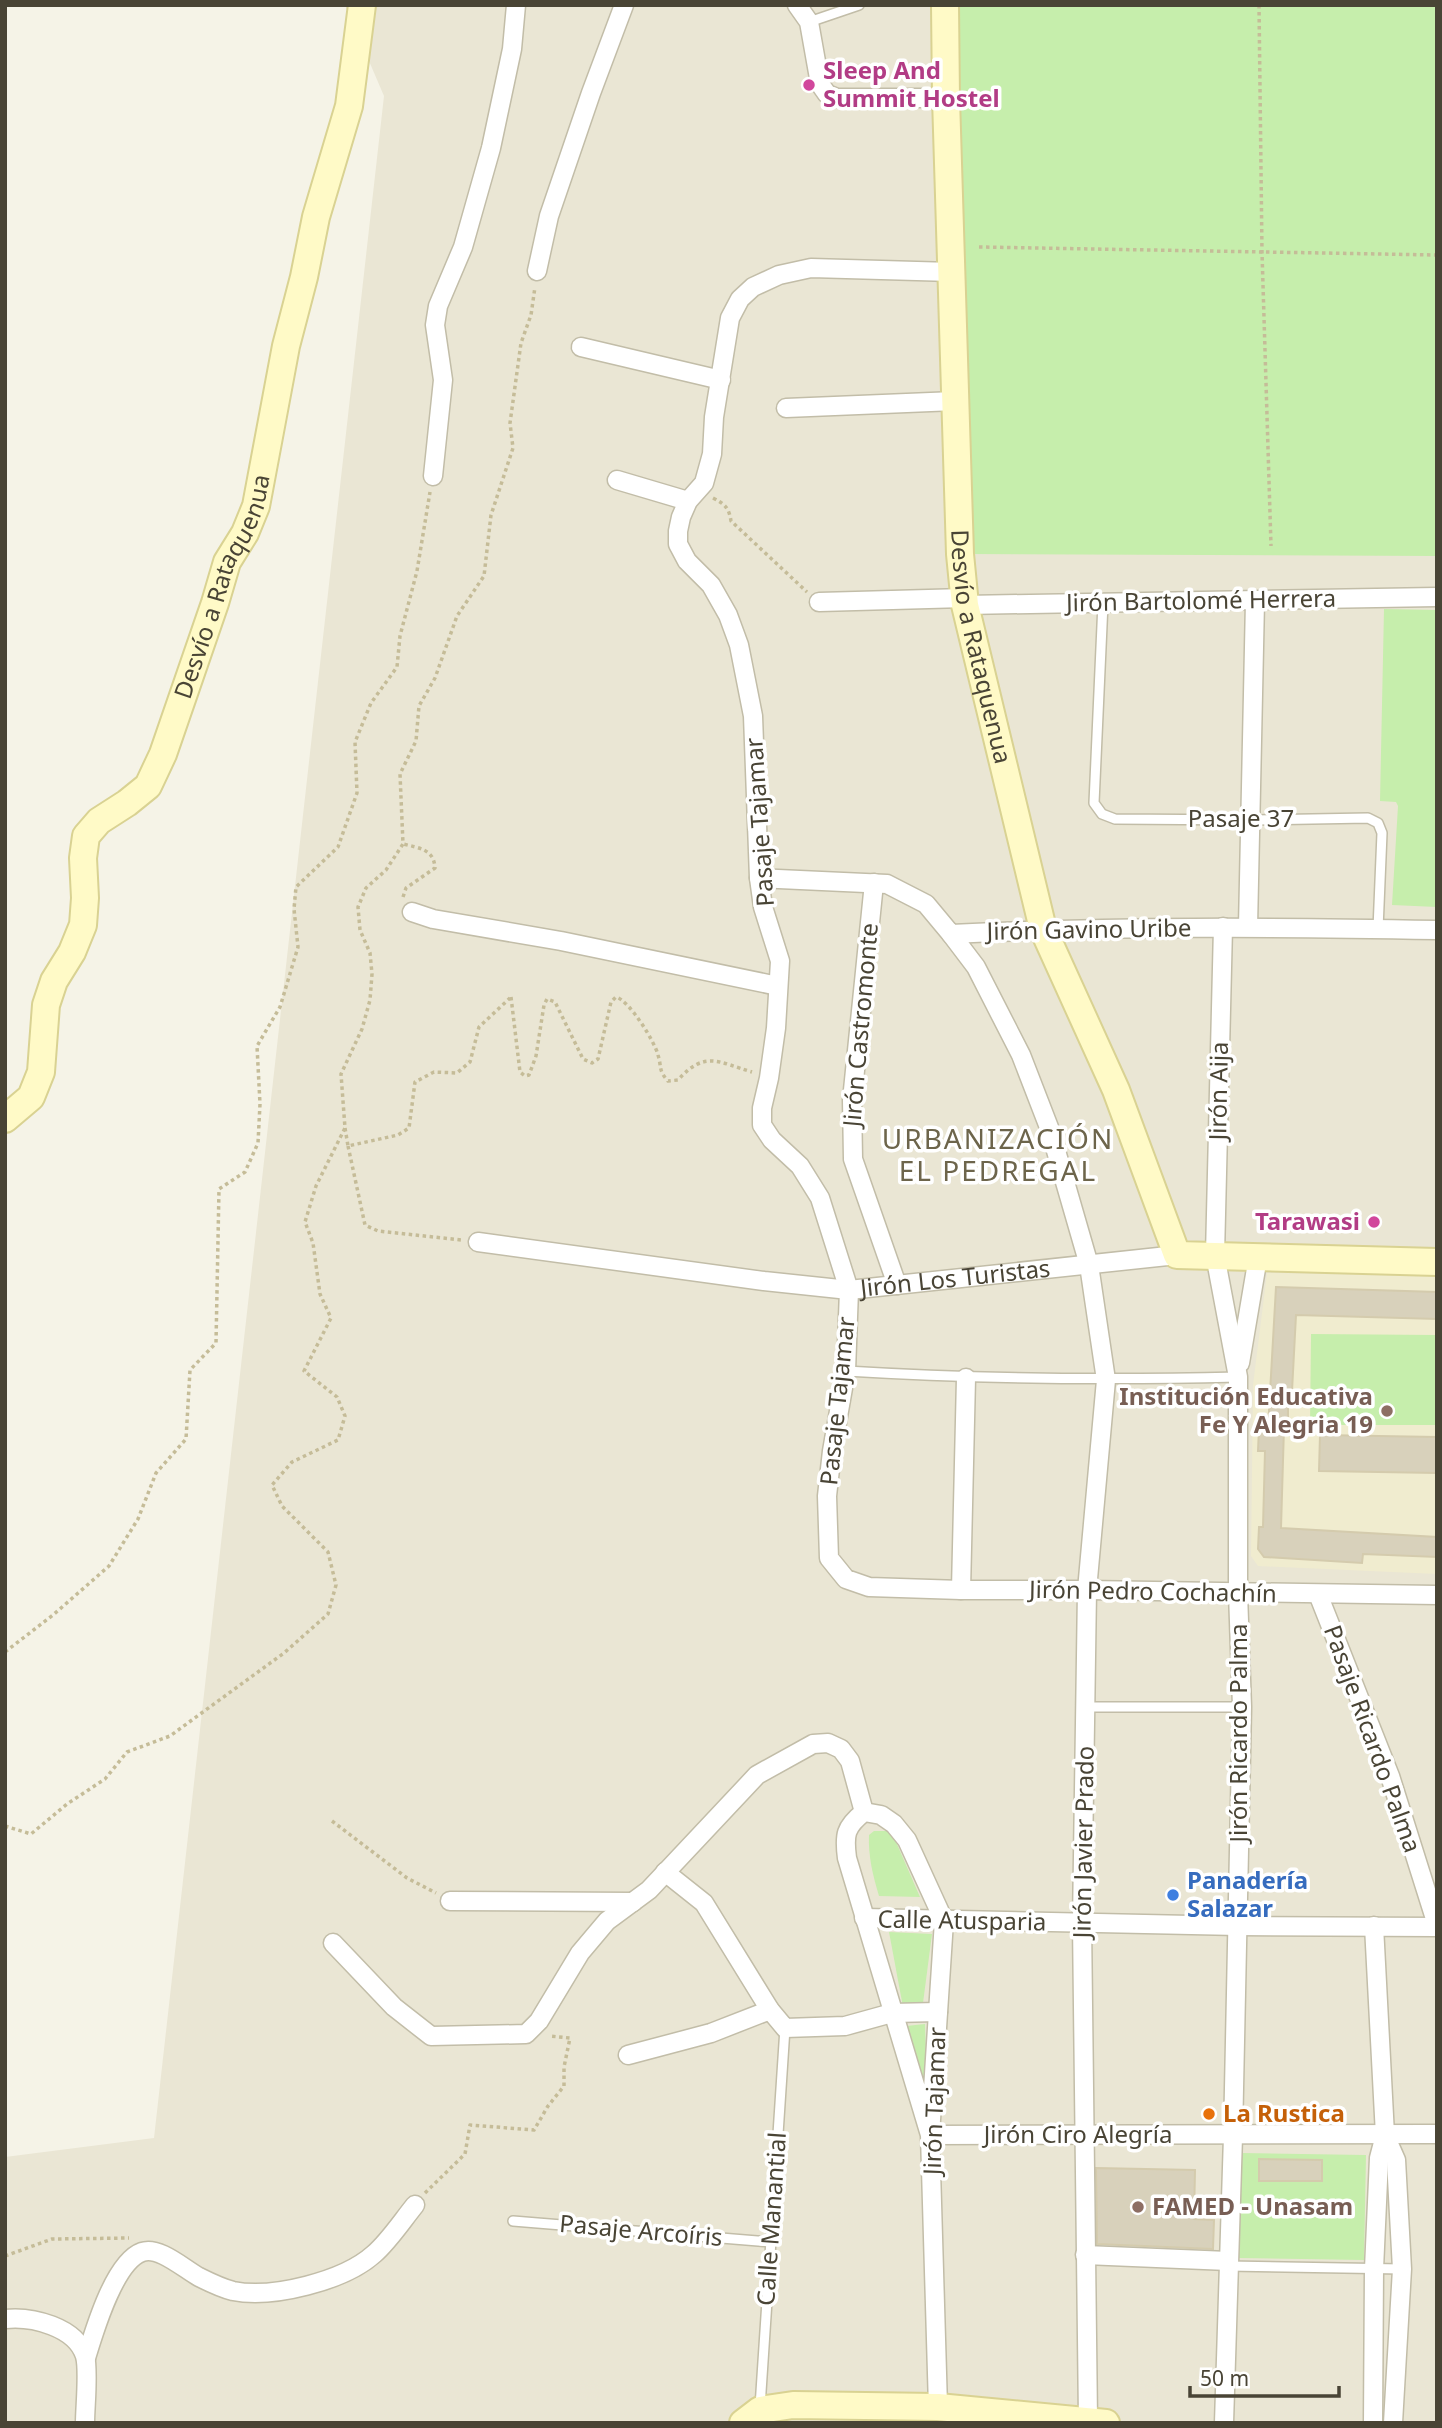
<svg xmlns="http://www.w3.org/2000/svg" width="1442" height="2428" viewBox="0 0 1442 2428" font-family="'Noto Sans',sans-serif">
	<rect width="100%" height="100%" fill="#f5f3e7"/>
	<path fill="#eae6d4" d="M345,5h1092v2418h-1432v-266l149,-19 230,-2042z"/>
	<path fill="#f0eccf" d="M1267,1273l170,1v300l-179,-8 -7,-10 2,-171z"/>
	<g fill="#c6eeac">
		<path d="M952,5h485v551l-472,-2z"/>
		<path d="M1384,609l53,1v297l-45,-2 6,-99 -2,-4 -16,-1z"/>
		<path d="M1311,1334l126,1v90h-127z"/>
		<path d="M874,1831h13l6,4 27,62 -41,-1c-6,-20 -11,-40 -10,-61z"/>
		<path d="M889,1932l43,2 -9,69 -20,4z"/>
		<path d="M925,2024l2,58 -6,1 -15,-57z"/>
		<path d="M1241,2153l125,2 -2,105 -125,-2z"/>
	</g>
	<g fill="#d8d1bb" stroke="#d4cbad" stroke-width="2">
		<path d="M1276,1287l161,5v27l-141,-4 -4,76 -4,-1v38l-4,-1 -3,101 156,9v20l-74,-3 -1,9 -98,-6 -6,-8 1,-22h4l2,-76h-7l1,-23h9z"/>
		<path d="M1320,1435l117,2v36l-118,-2z"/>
		<path d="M1259,2159l63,1v21h-63z"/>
		<path d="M1096,2168l99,2 -1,49 20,1 -1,29 -116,-5z"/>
	</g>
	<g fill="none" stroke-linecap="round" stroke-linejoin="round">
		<g stroke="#c2bda8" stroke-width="12">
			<g id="lane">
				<path d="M809,22l50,-17"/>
				<path d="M1103,603l-9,200 8,11 13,5 136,1 117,-2 10,5 4,10 -4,96"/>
				<path d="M846,1371c131,8 261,9 392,6"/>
				<path d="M1087,1707h155"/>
				<path d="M513,2221l257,21"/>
				<path d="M1228,2266l174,3"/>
				<path d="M760,2407l25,-379"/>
			</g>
		</g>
		<g stroke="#c2bda8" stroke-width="21">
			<g id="street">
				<path d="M797,5l12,17 11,62 7,10 10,4h109"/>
				<path d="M537,271l12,-55 42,-123 33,-88"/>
				<path d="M952,272l-141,-4 -32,7 -26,12 -13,12 -10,19 -16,99 -2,37 -8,29 -16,18 -7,16 -3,14v13l9,17 24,24 17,30 11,30 14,71 6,162 4,29 17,54 -4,67 -7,50 -7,30v17l10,15 28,26 20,32 29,92 -3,81 -14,80 -5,45 2,62 17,21 23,8 92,3h126l350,5"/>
				<path d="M581,347l140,33"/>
				<path d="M786,408l169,-7"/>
				<path d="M433,476l10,-96 -8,-55 3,-19 25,-59 28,-99 21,-99 4,-44"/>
				<path d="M617,480l71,21"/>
				<path d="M819,602l146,-4"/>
				<path d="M965,605l472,-8"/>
				<path d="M759,878l128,6 39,20 25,30c162,-8 324,-7 486,-4"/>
				<path d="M874,883l-22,217 1,59 44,126"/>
				<path d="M412,912l21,7 128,22 217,45"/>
				<path d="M1223,927l-8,328 23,122v216l4,114 -9,429 -9,287"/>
				<path d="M1248,927l7,-326"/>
				<path d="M951,934l25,33 45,88 29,75 39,135 17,115 -19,210 -5,333 6,497"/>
				<path id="s1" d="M478,1242l286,39 85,9 328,-35"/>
				<path d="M1240,1363l18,-106"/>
				<path d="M961,1590l5,-212"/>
				<path d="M1318,1594l72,182 47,149"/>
				<path d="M665,1872l39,31 66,107 15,18 60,-2 47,-13 46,-1"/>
				<path d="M450,1901l183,1"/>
				<path d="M864,1918l374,8 199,1"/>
				<path d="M333,1943l61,64 37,29 95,-2 13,-13 41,-68 27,-32 42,-31 108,-115 56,-31 15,-1 13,6 9,12 14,51"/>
				<path d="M628,2055l83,-22 59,-23"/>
				<path d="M1385,2135l11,25 6,109 -9,154"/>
				<path d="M1085,2255l143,6"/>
				<path d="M5,2319c27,-3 71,8 80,37 4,14 0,51 0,67"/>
				<path d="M86,2358c8,-26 28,-96 56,-106 17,-6 41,16 57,25 10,5 22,11 34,14 39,8 111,-10 141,-37 15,-13 28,-33 41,-49"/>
				<path d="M938,2407l-8,-272 14,-214 -37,-81 -13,-16 -13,-9 -17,-3c-19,15 -20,23 -17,46l83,277 507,-1"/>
				<path d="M1373,2423l1,-154 5,-111 6,-23 -11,-209"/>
			</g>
		</g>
		<g stroke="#d9d292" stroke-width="30">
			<g id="secondary">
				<path id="s2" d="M945,5l1,93 14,456 5,51 78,324 73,161 61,165 260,7"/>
				<path id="s3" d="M5,1119l26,-22 10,-25 5,-67 8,-24 18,-29 11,-27 2,-27 -2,-40 3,-22 13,-15 28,-18 21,-17 15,-32 52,-151 12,-41 18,-29 11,-27 30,-160 18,-69 12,-60 33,-111 13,-101"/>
				<path d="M743,2423l17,-13 33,-5 145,2 168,16"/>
			</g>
		</g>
		<g stroke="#c5bc98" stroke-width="3.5" stroke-dasharray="3.5 3.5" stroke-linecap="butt">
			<path d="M1259,5l3,247 9,294"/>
			<path d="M979,247l458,8"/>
			<path d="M713,498c12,6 16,10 18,23l76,71"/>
			<path d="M403,897l3,-9 29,-20c-1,-19 -16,-20 -32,-24"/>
			<path d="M511,997l9,75 5,4 4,-1 7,-19 8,-51 3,-6 8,3 28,57 9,4 6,-4 13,-57 5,-5c13,3 39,45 42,58 4,13 0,15 10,26l10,-1c27,-30 40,-18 74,-8"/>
			<path d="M345,1128l3,18 50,-11 11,-7 6,-46 19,-10 23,1 13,-11 9,-35 31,-29"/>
			<path d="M348,1146l17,79 13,6 83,9"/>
			<path d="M5,1652l48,-37 56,-49 29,-47 18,-46 30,-34 4,-69 26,-27 3,-154 26,-17 13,-29 2,-39 -3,-58 23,-39 18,-60 -4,-38 2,-22 42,-40 19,-54 -2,-51 16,-39 26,-36 3,-31 17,-65 13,-79"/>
			<path d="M332,1821l75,57 29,15"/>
			<path d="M5,1826l26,8 36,-30 38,-25 22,-27 43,-16 114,-83 44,-39 8,-29 -8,-33 -46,-46 -10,-21 20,-23 46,-22 7,-24 -8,-19 -33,-26 27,-53 -11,-24 -7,-51 -8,-21 11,-36 29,-58 -4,-54 21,-45 8,-29 2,-26 -2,-21 -10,-23 -2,-23 8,-19 20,-18 17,-26 -3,-70 16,-33 3,-35 16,-28 22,-62 27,-40 7,-61 22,-67 -3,-25 11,-80 10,-28 4,-28"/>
			<path d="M425,2193l40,-39 5,-29 64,5 14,-24 16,-20v-19l6,-29 -21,-2"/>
			<path d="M5,2256l47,-17 77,-1"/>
		</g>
		<use href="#lane" stroke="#fff" stroke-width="9"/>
		<use href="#street" stroke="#fff" stroke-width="18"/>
		<use href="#secondary" stroke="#fffac7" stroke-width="26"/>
	</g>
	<g fill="#d1479c" stroke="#fff" stroke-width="2.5">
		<circle cx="809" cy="85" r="7"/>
		<circle cx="1374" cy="1222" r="7"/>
	</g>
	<g fill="#8d6e63" stroke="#fff" stroke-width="2.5">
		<circle cx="1387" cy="1411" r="7"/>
		<circle cx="1138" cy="2207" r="7"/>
	</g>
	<circle fill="#3f7fe0" stroke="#fff" stroke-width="2.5" cx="1173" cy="1895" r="7"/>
	<circle fill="#e8710a" stroke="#fff" stroke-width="2.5" cx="1209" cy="2114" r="7"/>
	<g text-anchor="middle" stroke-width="7" stroke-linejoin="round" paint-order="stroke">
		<g font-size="24" font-weight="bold" fill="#b23c85" stroke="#fff" text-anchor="start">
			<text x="823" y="79">Sleep And<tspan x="823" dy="28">Summit Hostel</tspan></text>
			<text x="1360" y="1230" text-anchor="end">Tarawasi</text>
		</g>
		<g font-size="24" fill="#494435" stroke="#fff">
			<text dy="8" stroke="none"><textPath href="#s3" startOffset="600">Desvío a Rataquenua</textPath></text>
			<text transform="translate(1201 601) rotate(-1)" y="8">Jirón Bartolomé Herrera</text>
			<text dy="8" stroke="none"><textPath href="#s2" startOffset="644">Desvío a Rataquenua</textPath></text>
			<text x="1241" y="827">Pasaje 37</text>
			<text transform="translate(760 822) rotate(-94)" y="8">Pasaje Tajamar</text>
			<text transform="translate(1089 930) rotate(-1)" y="8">Jirón Gavino Uribe</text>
			<text transform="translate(861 1025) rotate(-85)" y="8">Jirón Castromonte</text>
			<text transform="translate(1219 1091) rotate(-89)" y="8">Jirón Aija</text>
			<text dy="8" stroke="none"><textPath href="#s1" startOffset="481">Jirón Los Turistas</textPath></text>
			<text transform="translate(838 1401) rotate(-84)" y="8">Pasaje Tajamar</text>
			<text transform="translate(1153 1592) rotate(1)" y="8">Jirón Pedro Cochachín</text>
			<text transform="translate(1239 1733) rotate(-90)" y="8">Jirón Ricardo Palma</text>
			<text transform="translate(1372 1739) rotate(70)" y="8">Pasaje Ricardo Palma</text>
			<text transform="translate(1084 1842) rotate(-89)" y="8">Jirón Javier Prado</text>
			<text transform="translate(962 1921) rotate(1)" y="8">Calle Atusparia</text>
			<text transform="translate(935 2101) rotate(-88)" y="8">Jirón Tajamar</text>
			<text x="1078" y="2143">Jirón Ciro Alegría</text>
			<text transform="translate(772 2219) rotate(-86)" y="8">Calle Manantial</text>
			<text transform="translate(641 2231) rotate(5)" y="8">Pasaje Arcoíris</text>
		</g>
		<g font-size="24" font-weight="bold" fill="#785e54" stroke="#fff" text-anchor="end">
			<text x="1373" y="1405">Institución Educativa<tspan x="1373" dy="28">Fe Y Alegria 19</tspan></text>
			<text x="1152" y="2215" text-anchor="start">FAMED - Unasam</text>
		</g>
		<g font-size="24" font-weight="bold" fill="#366cbe" stroke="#fff" text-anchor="start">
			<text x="1187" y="1889">Panadería<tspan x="1187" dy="28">Salazar</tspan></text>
		</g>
		<g font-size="24" font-weight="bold" fill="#c56008" stroke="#fff" text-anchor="start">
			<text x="1223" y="2122">La Rustica</text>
		</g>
		<g font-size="28" letter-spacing="2" fill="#6d654b" stroke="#fff">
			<text x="998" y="1149">URBANIZACIÓN<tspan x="998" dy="32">EL PEDREGAL</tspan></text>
		</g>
	</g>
	<rect width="1442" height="2428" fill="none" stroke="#494435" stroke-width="14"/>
	<path d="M1190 2386v10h149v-10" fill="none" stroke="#494435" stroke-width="3.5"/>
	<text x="1200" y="2386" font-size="21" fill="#494435" stroke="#ffffff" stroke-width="5" paint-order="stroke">50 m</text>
</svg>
